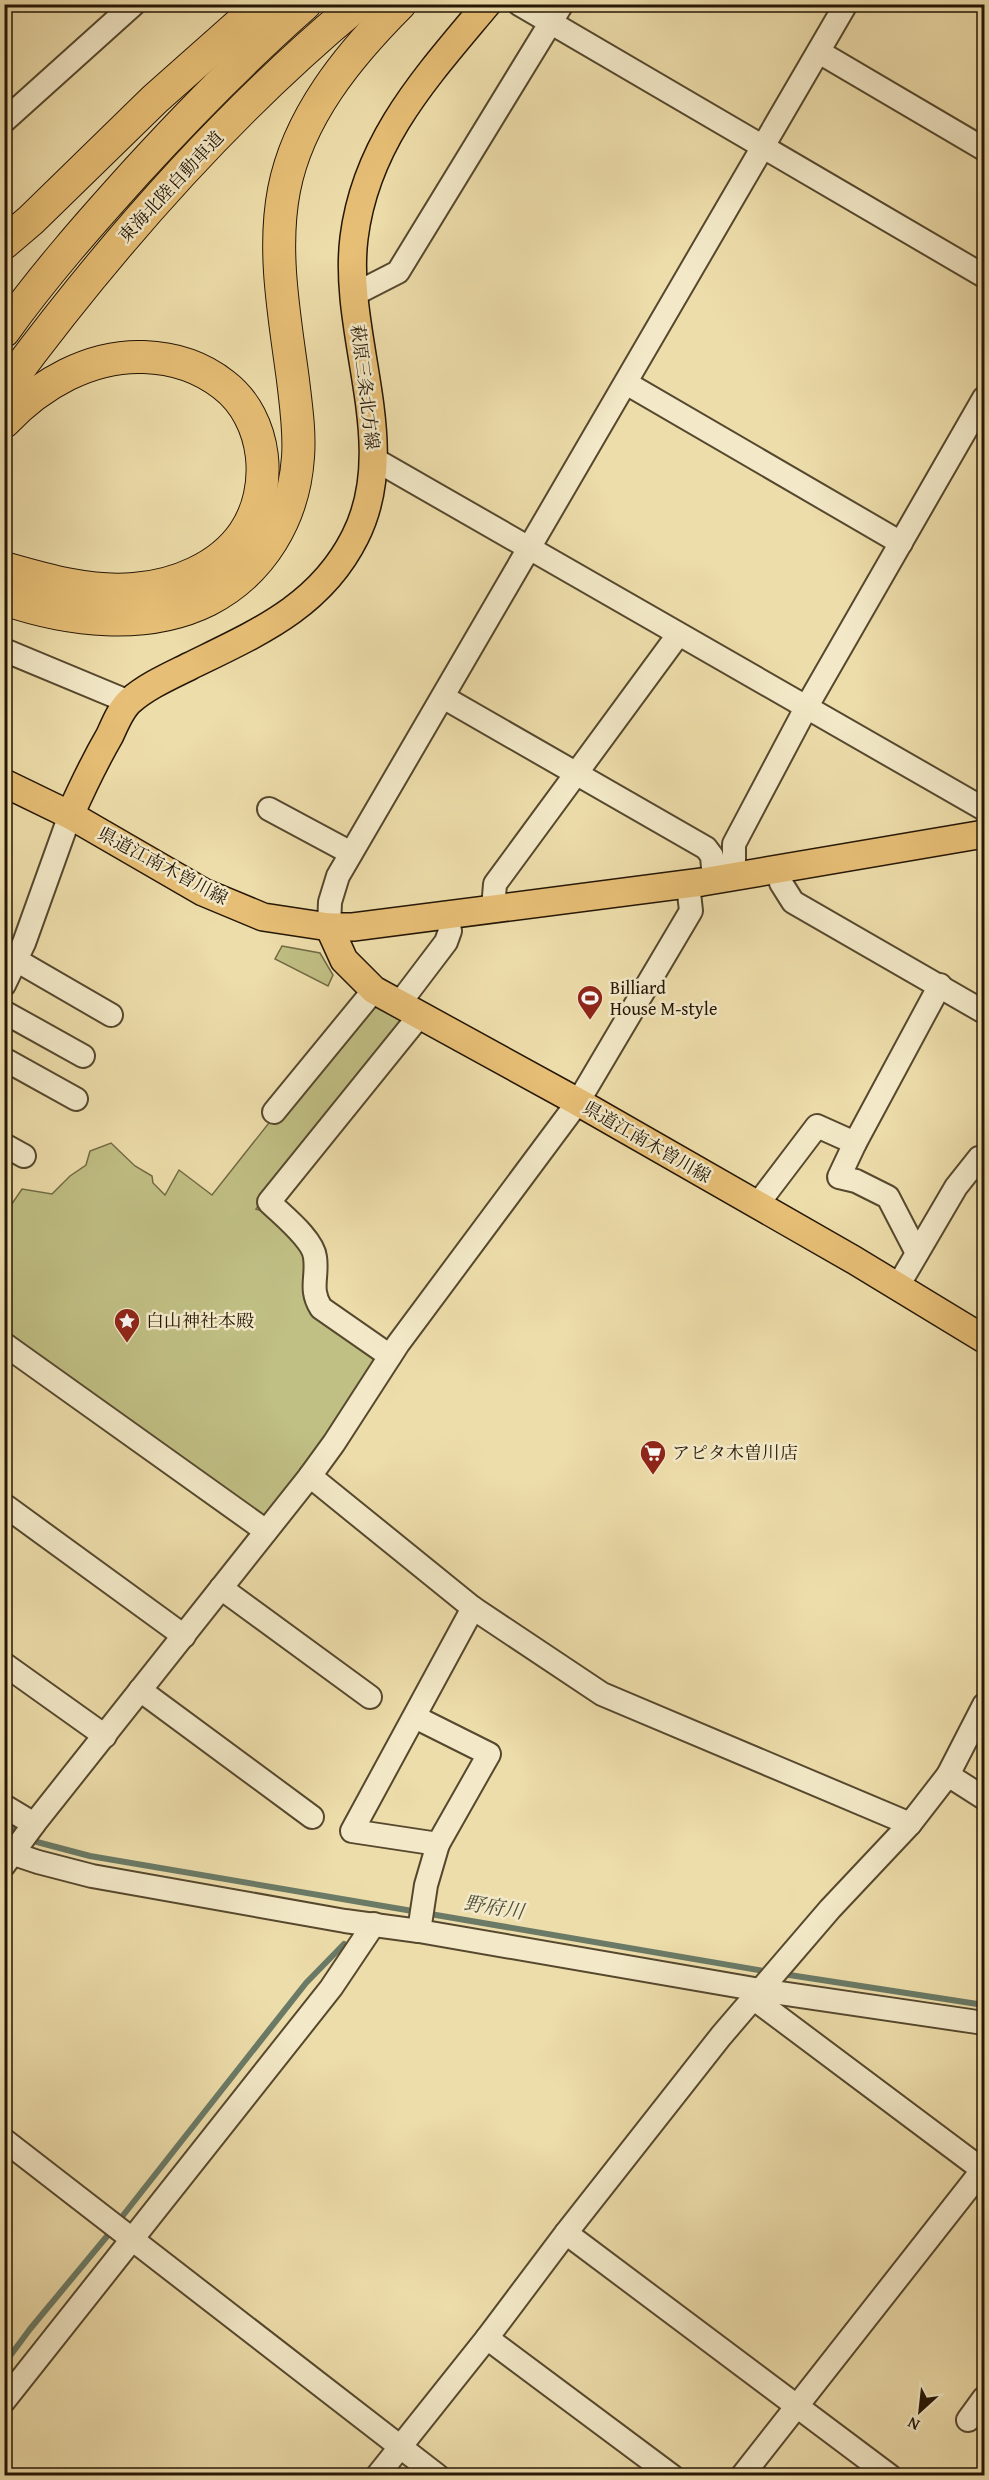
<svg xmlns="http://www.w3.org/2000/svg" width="989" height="2480" viewBox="0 0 989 2480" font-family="'Gentium Book Plus','Noto Serif JP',serif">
	<rect width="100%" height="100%" fill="#edddaa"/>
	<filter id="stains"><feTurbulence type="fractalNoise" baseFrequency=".00333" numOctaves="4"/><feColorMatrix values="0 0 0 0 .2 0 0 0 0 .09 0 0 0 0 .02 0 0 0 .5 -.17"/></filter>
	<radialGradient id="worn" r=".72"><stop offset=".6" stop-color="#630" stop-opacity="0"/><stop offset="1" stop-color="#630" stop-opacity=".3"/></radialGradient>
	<g fill="#c0bf84" stroke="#726a44" stroke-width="1.5">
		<path d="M282,946l38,7 13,22 -5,11 -53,-27z"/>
		<path d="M374,990l38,21 -156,198 22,7 29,36 11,40 66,73 -111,157 -268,-181v-127l17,-25 30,5 18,-18 16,-11 4,-14 21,-8 24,23 17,10 1,7 12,12 14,-25 33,25z"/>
	</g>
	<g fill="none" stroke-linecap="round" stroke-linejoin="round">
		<g stroke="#6a7a66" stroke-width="6">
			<path d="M4,1823l33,19 53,14 680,116"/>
			<path d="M783,1974l201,31"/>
			<path d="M121,2218l185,-235 38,-39"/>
			<path d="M4,2364l26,-35 78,-94"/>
		</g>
		<g stroke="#56482e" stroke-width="26">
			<g id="minor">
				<path d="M519,4l465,272"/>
				<path d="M819,52l165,97"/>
				<path d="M4,121l130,-117"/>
				<path d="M353,295l45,-23 164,-268"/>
				<path d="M626,383l275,160"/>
				<path d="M374,459l610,350"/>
				<path d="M4,650l125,52"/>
				<path d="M443,697l263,151 6,8 2,23"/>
				<path d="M269,809l82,44"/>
				<path d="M778,869l3,14 12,19 191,110"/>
				<path d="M734,875v-31l73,-138 177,-308"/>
				<path d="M493,909l2,-25 183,-249"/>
				<path d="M329,927l1,-25 8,-26 508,-872"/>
				<path d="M16,960l95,55"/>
				<path d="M4,985l20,-42 46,-128"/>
				<path d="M399,1004l47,-62 4,-11 -3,-15"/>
				<path d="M4,1012l79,44"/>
				<path d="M4,1059l72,40"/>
				<path d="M274,1112l100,-122"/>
				<path d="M855,1143l-16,34 17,4 32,16 29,56"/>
				<path d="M4,1145l20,11"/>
				<path d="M757,1205l60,-79 38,17 85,-158"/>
				<path d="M898,1286l58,-99 23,-29"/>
				<path d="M4,1344l262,187"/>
				<path d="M390,1356l-69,-48c-12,-19 -3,-31 -6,-51 -2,-18 -33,-42 -46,-55l151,-187"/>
				<path d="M310,1476l163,132 129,86 308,130"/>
				<path d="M4,1505l180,131"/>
				<path d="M221,1588l149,109"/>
				<path d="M4,1664l101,72"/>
				<path d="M140,1690l172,127"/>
				<path d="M415,1717l74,37 -51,90 -12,41 -7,46"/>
				<path d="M948,1775l36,23"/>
				<path d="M4,1806l30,18"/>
				<path d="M438,1844l-86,-13 121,-223"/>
				<path d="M4,1847l10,7 24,8 54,14 253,45 74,10 341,59 224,33"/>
				<path d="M4,1865l30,-41 276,-348 24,-33 64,-99 180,-242 113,-191 -3,-27"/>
				<path d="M753,1998l231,173"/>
				<path d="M4,2140l434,336"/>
				<path d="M566,2233l324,243"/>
				<path d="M487,2338l185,138"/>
				<path d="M4,2401l327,-413 43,-64"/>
				<path d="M968,2420l16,-22"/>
				<path d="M377,2476l110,-138 79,-105 155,-197 109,-127 80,-85 38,-49 36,-70"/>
				<path d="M742,2476l242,-308"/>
			</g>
		</g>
		<g stroke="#241605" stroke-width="30">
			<g id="major">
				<path d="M4,783l66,32 133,77 60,25 66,10h24l349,-45 282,-48"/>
				<path d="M70,815c12,-27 25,-54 40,-80 5,-11 11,-26 20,-34 17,-15 40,-25 60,-35 67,-33 130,-59 165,-129 47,-92 -13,-201 -1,-299 12,-97 73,-162 133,-234"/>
				<path d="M329,927l15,33 30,30 204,112 276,158 130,79"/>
			</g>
		</g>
		<g stroke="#241605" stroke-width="34">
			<g id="highway">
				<path d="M4,243l27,-23 124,-121 107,-95"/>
				<path d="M4,331c40,-56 86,-108 132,-159 53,-58 109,-115 169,-168"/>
				<path d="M4,389c104,-141 219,-273 354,-385"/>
				<path d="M4,422c36,-38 86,-67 140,-65 29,1 56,9 80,28 44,34 50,104 20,148 -24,35 -69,53 -110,56 -44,4 -88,-9 -130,-21"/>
				<path d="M4,599c64,22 142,32 204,1 54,-28 86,-82 90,-143 2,-25 -2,-51 -5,-77 -8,-61 -21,-128 -9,-190 14,-73 64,-134 116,-186"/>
			</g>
		</g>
		<use href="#minor" stroke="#f3e9c8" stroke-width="22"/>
		<use href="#major" stroke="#e6be75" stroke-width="27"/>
		<use href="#highway" stroke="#e6be75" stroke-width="32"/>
	</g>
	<defs>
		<g id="stadium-pin" transform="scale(1.35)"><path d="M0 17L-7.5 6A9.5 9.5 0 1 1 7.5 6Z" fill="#8f2418" stroke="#f3e9c8"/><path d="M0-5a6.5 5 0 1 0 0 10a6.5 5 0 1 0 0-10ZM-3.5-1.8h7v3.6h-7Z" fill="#fff"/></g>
		<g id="sight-pin" transform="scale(1.35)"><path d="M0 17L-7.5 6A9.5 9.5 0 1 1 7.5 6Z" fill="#8f2418" stroke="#f3e9c8"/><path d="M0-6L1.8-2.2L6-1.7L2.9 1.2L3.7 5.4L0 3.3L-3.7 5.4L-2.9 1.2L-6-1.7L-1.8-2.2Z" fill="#fff"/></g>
		<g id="supermarket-pin" transform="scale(1.35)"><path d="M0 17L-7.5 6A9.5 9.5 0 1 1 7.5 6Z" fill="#8f2418" stroke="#f3e9c8"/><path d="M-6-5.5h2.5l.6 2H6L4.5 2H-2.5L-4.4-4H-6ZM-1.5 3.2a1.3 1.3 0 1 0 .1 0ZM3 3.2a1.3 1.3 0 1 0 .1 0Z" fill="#fff"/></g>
	</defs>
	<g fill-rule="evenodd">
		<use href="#stadium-pin" x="590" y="998"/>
		<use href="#sight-pin" x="127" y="1321"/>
		<use href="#supermarket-pin" x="653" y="1453"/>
	</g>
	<g text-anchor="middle" stroke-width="5" stroke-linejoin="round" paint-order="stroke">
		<g font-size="18" fill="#241605" stroke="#f3e9c8">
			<text transform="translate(171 187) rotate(-47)" y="6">東海北陸自動車道</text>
			<text transform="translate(365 387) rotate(83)" y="6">萩原三条北方線</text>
			<text transform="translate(163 866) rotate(28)" y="6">県道江南木曽川線</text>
			<text transform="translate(647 1142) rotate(30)" y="6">県道江南木曽川線</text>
		</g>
		<g font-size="18" fill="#241605" stroke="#f3e9c8" text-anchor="start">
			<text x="610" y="994">Billiard<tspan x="610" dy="21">House M-style</tspan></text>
			<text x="146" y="1327">白山神社本殿</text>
			<text x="672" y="1459">アピタ木曽川店</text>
		</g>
		<g font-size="20" font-style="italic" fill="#4d503e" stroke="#f3e9c8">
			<text transform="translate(494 1907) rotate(9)" y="7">野府川</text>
		</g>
	</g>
	<rect width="989" height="2480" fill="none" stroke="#edddaa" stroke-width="24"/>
	<rect x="6" y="6" width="977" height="2468" fill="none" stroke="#241605" stroke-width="3"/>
	<rect x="12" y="12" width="965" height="2456" fill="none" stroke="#241605" stroke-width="1.5"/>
	<g transform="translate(920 2411) rotate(207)" stroke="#f3e9c8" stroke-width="4.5" paint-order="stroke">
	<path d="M0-4.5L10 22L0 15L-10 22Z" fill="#241605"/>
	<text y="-9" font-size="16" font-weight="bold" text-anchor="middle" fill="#241605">N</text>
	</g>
	<rect width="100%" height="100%" filter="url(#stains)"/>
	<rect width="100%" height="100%" fill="url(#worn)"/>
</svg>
